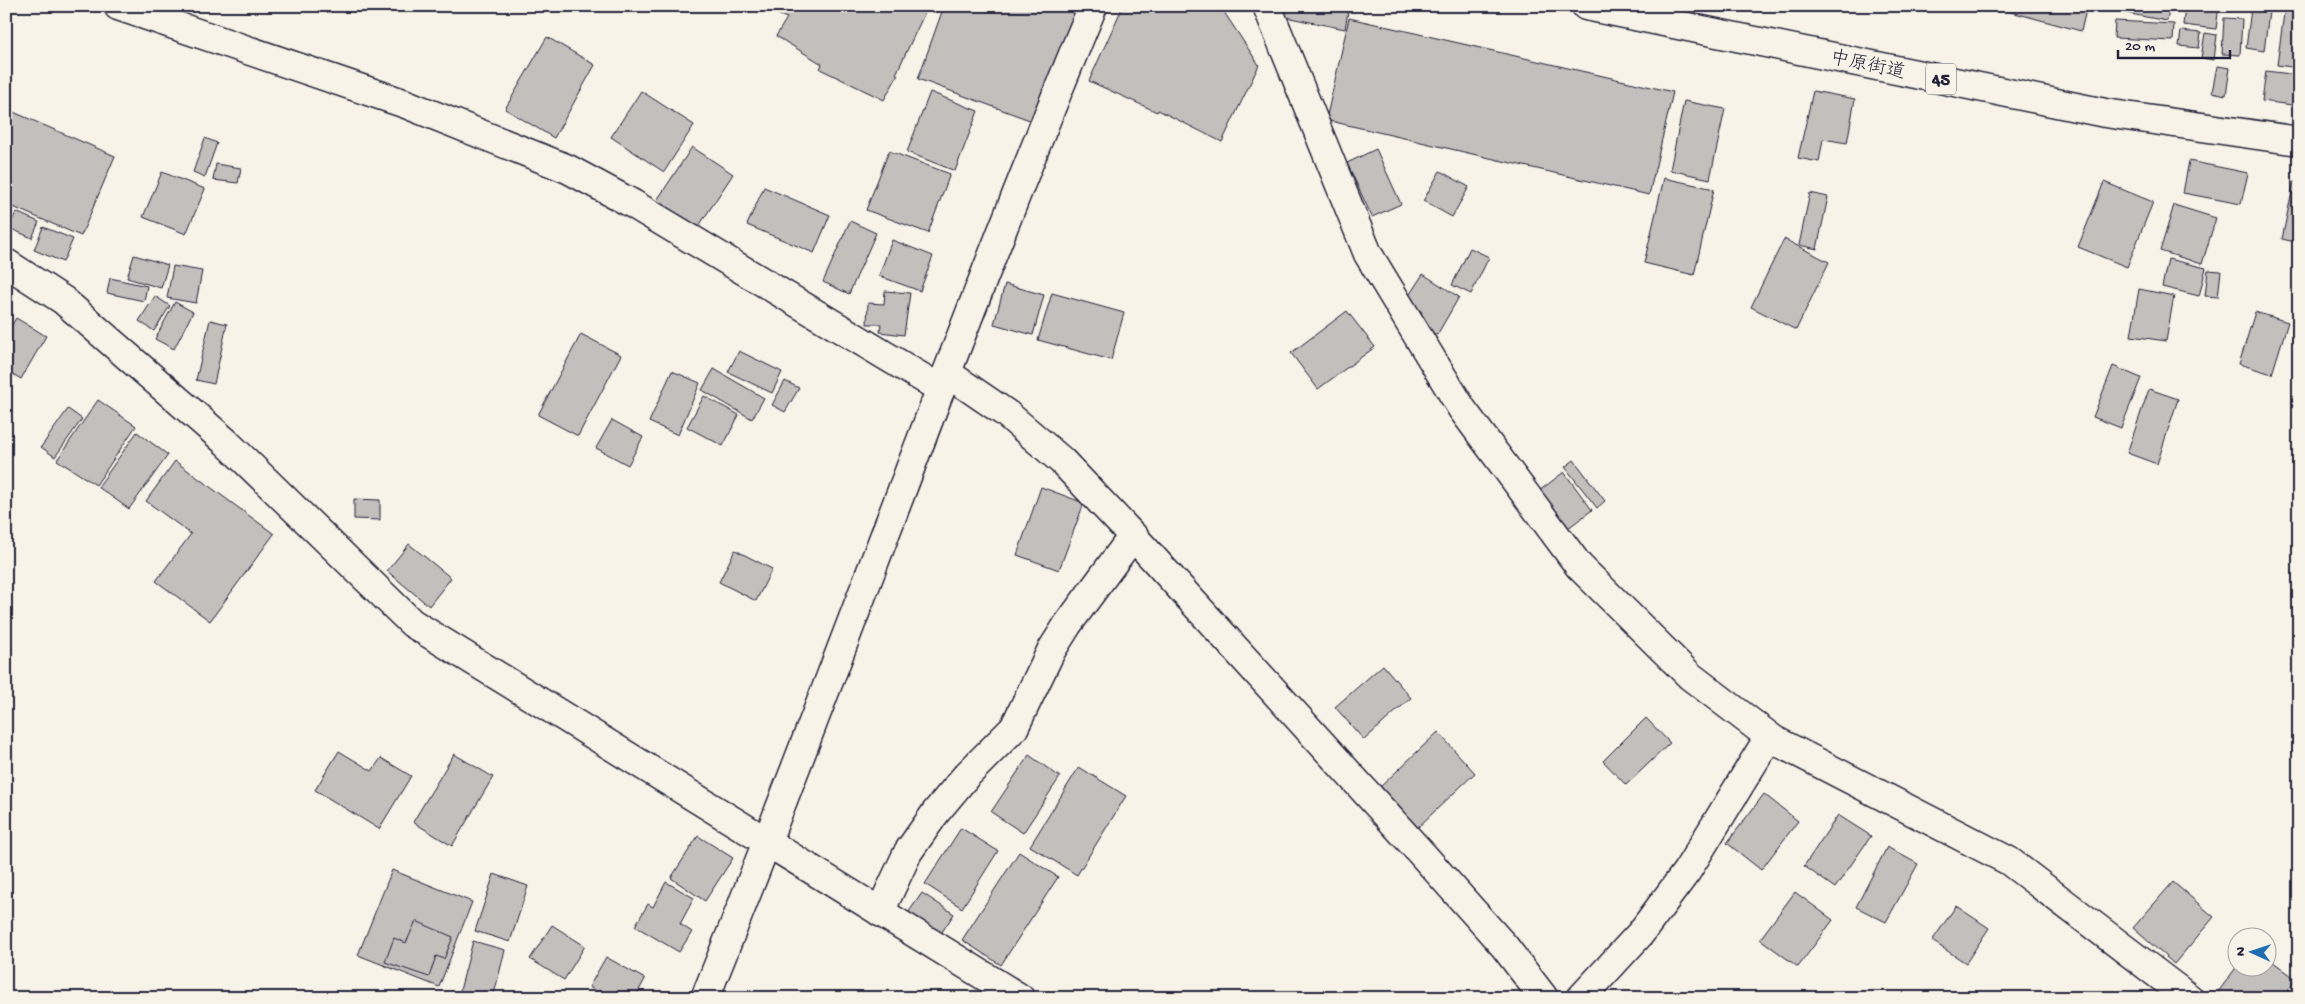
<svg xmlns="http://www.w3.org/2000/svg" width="2305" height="1004" viewBox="0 0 2305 1004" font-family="'Gochi Hand','Klee One',sans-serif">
	<rect width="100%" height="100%" fill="#f7f3e8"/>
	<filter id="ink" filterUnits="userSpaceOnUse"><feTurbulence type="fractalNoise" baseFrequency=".02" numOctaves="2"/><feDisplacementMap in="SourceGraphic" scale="10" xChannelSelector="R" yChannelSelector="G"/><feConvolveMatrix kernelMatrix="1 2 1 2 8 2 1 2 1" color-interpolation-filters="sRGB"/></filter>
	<g filter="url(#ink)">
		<g fill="#c2bfbd" stroke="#22223b">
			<path d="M928,6l-32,68 2,1 -14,25 -64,-31 2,-5 -46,-28 11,-18 -27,-11z"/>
			<path d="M944,6h133l-42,116 -117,-43z"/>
			<path d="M1123,6h97l39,59 -37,77 -64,-32 -1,2 -68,-31z"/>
			<path d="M1287,6h62l-4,23 -60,-12z"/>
			<path d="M1989,6h98l-6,25z"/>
			<path d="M2121,6h49l-3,15 -47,-9z"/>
			<path d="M2185,6h34l-3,23 -33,-4z"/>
			<path d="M2285,6h14v62l-22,-3z"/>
			<path d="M2251,9l18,3 -5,39 -18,-3z"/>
			<path d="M1349,18l324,74 -24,103 -323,-75z"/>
			<path d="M2224,18l18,1 -2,36 -18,-1z"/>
			<path d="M2115,21l59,3 -1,17 -59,-3z"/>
			<path d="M2181,31l20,2 -2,15 -20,-2z"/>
			<path d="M2205,33l12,2 -3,25 -13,-2z"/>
			<path d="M547,37l48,28 -41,73 -49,-29z"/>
			<path d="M2217,66l13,2 -4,27 -14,-3z"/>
			<path d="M2266,71l33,4v31l-37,-5z"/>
			<path d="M641,91l53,34 -30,47 -53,-35z"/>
			<path d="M1813,91l42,8 -8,44 -24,-4 -4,23 -21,-4z"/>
			<path d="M930,92l48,19 -23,60 -48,-19z"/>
			<path d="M1684,101l41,8 -15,70 -40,-9z"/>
			<path d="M11,111l104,45 -34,80 -75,-32v-82z"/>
			<path d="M205,138l12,5 -12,34 -12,-5z"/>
			<path d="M692,147l41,27 -38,58 -41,-27z"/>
			<path d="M1376,149l25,55 -29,13 -25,-54z"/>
			<path d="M889,151l61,23 -22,59 -62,-23z"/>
			<path d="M2189,161l59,12 -7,31 -58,-11z"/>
			<path d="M216,164l25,4 -3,15 -25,-3z"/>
			<path d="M1440,171l29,16 -17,30 -29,-16z"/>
			<path d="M162,172l43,17 -19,45 -43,-17z"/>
			<path d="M1664,178l50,11 -20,86 -50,-12z"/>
			<path d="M2104,182l49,20 -26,65 -49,-20z"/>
			<path d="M2294,182l5,1v60l-17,-4z"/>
			<path d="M764,187l66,28 -16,38 -67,-28z"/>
			<path d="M1810,193l18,4 -11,52 -18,-4z"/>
			<path d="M2174,205l42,13 -14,46 -42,-13z"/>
			<path d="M16,212l23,10 -7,16 -23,-10z"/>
			<path d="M850,221l26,12 -27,61 -26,-12z"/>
			<path d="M43,227l30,12 -10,23 -29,-12z"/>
			<path d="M1784,239l45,23 -33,68 -45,-23z"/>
			<path d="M892,240l41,16 -13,35 -41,-15z"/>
			<path d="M1470,248l19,9 -18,37 -19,-9z"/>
			<path d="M134,255l34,10 -7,23 -34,-10z"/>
			<path d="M2168,259l38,9 -7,28 -37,-9z"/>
			<path d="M173,266l29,5 -6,32 -29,-5z"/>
			<path d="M2208,270l13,1 -3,26 -13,-1z"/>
			<path d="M1423,274l36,23 -22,38 -21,-12 6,-11 -16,-12z"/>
			<path d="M110,278l37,8 -3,15 -37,-8z"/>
			<path d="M1005,284l39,11 -11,40 -39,-11z"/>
			<path d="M2139,289l35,7 -8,45 -35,-5z"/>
			<path d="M885,291l25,2 -6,42 -24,-3 1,-8h-14l1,-21 16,1z"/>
			<path d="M1052,293l72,20 -13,47 -73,-20z"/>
			<path d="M155,296l15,10 -16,25 -15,-10z"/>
			<path d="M175,302l18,10 -19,37 -19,-10z"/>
			<path d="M1347,311l28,36 -57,42 -27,-36z"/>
			<path d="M2255,312l33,10 -16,52 -33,-10z"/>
			<path d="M16,318l30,18 -25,43 -15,-9v-35z"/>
			<path d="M210,320l17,4 -13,60 -18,-4z"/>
			<path d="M581,334l40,21 -43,81 -40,-21z"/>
			<path d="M739,351l43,21 -10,21 -44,-21z"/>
			<path d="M2113,366l28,12 -20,50 -28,-11z"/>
			<path d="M714,369l50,29 -12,21 -50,-29z"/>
			<path d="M672,371l28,12 -22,52 -29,-13z"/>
			<path d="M785,381l14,7 -14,24 -13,-7z"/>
			<path d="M2149,389l29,10 -21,65 -30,-11z"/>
			<path d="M704,396l35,19 -16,31 -36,-19z"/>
			<path d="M98,400l38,26 -40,59 -39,-25z"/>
			<path d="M68,409l14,10 -27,38 -14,-10z"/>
			<path d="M612,420l31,17 -15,28 -32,-17z"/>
			<path d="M137,432l31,23 -39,54 -31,-22z"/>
			<path d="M1574,460l31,41 -8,7 -32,-41z"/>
			<path d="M175,461l99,73 -64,87 -54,-40 35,-47 -45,-33z"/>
			<path d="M1564,472l28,38 -29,22 -28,-38z"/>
			<path d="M1041,487l43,16 -25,67 -42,-15z"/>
			<path d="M354,499l26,1v20l-26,-1z"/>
			<path d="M409,544l42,34 -22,28 -42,-35z"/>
			<path d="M735,550l37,19 -16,32 -37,-19z"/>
			<path d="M1383,665l28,33 -47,42 -29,-33z"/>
			<path d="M1646,718l24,25 -44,42 -23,-24z"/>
			<path d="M1438,732l37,41 -60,57 -38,-40z"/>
			<path d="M339,751l33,20 9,-13 30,18 -32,53 -64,-39z"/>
			<path d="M454,754l39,23 -41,69 -39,-24z"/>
			<path d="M1029,755l31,22 -37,56 -32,-21z"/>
			<path d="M1079,767l47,29 -49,79 -47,-29z"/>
			<path d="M1764,794l34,27 -37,49 -34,-27z"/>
			<path d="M1838,815l33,21 -36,52 -31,-22z"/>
			<path d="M961,828l37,23 -36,57 -37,-24z"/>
			<path d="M698,836l35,22 -28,43 -34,-23z"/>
			<path d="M1887,847l31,17 -32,58 -30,-15z"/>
			<path d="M1019,852l39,25 -57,88 -39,-25z"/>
			<path d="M392,870l80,32 -33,85 -81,-32z"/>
			<path d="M494,874l34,12 -18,56 -35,-11z"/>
			<path d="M666,882l28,16 -14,26 12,8 -13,20 -44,-26 13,-22 5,3z"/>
			<path d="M2173,882l41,35 -40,47 -41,-36z"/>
			<path d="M1795,892l38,28 -35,47 -38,-28z"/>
			<path d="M922,893l32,21 -14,21 -32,-22z"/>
			<path d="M1956,906l33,22 -23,35 -34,-22z"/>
			<path d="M416,921l37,16 -9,22 -8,-3 -7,21 -44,-15 9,-24 12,5z"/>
			<path d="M552,925l33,21 -21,34 -34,-21z"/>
			<path d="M473,941l32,9 -12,48h-35z"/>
			<path d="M606,957l39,22 -10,19h-27l-19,-11z"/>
			<path d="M2268,958l28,21 -13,19h-65l-3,-2 23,-31v1h30z"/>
		</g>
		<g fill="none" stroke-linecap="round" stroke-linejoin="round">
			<g stroke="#22223b" stroke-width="31">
				<g id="minor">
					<path d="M118,6l288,98 162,65 65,35 308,185"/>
					<path d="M1267,6l101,248 94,155 117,157 111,110 84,64 235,121 180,137"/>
					<path d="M947,373l60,41 55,47 71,75 289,318 83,93 39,51"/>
					<path d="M880,912l28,-60 28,-40 30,-36 48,-48 37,-77 17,-27 65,-88"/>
					<path d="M705,998c133,-329 251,-664 388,-992"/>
					<path d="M1581,998l59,-64 47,-63 82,-134"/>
				</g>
			</g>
			<g stroke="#22223b" stroke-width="31">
				<path id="tertiary" d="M6,263l57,37 163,142 186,181 608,375"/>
			</g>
			<g stroke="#22223b" stroke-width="31">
				<path id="primary" d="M1586,6l519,107 194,28"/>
			</g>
			<use href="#minor" stroke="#f7f3e8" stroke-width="28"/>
			<use href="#tertiary" stroke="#f7f3e8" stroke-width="28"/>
			<use href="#primary" stroke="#f7f3e8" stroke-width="28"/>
		</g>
	</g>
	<g text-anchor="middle" stroke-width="4.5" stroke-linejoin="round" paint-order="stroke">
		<rect fill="#f7f3e8" stroke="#62616f" stroke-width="1" x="1926" y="63.5" width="30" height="31" rx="4"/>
		<g font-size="18" font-weight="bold" fill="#22223b">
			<text x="1941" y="85">45</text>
		</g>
		<g font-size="19" fill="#22223b" stroke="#f7f3e8">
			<text transform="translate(1868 63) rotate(12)" y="7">中原街道</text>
		</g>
	</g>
	<rect width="2305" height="1004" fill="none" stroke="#f7f3e8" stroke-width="25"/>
	<rect x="12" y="12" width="2280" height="979" fill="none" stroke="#22223b" stroke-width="2" filter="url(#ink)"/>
	<g transform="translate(2252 952) rotate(273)"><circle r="24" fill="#f7f3e8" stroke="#a29fa3"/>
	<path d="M0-4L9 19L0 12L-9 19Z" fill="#1f6fb2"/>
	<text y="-8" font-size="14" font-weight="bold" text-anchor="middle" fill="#22223b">N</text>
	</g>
	<path d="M2118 50v8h112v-8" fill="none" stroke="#22223b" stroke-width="2.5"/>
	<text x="2125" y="50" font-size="15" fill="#22223b" stroke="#f7f3e8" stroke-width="4" paint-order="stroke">20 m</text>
</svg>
